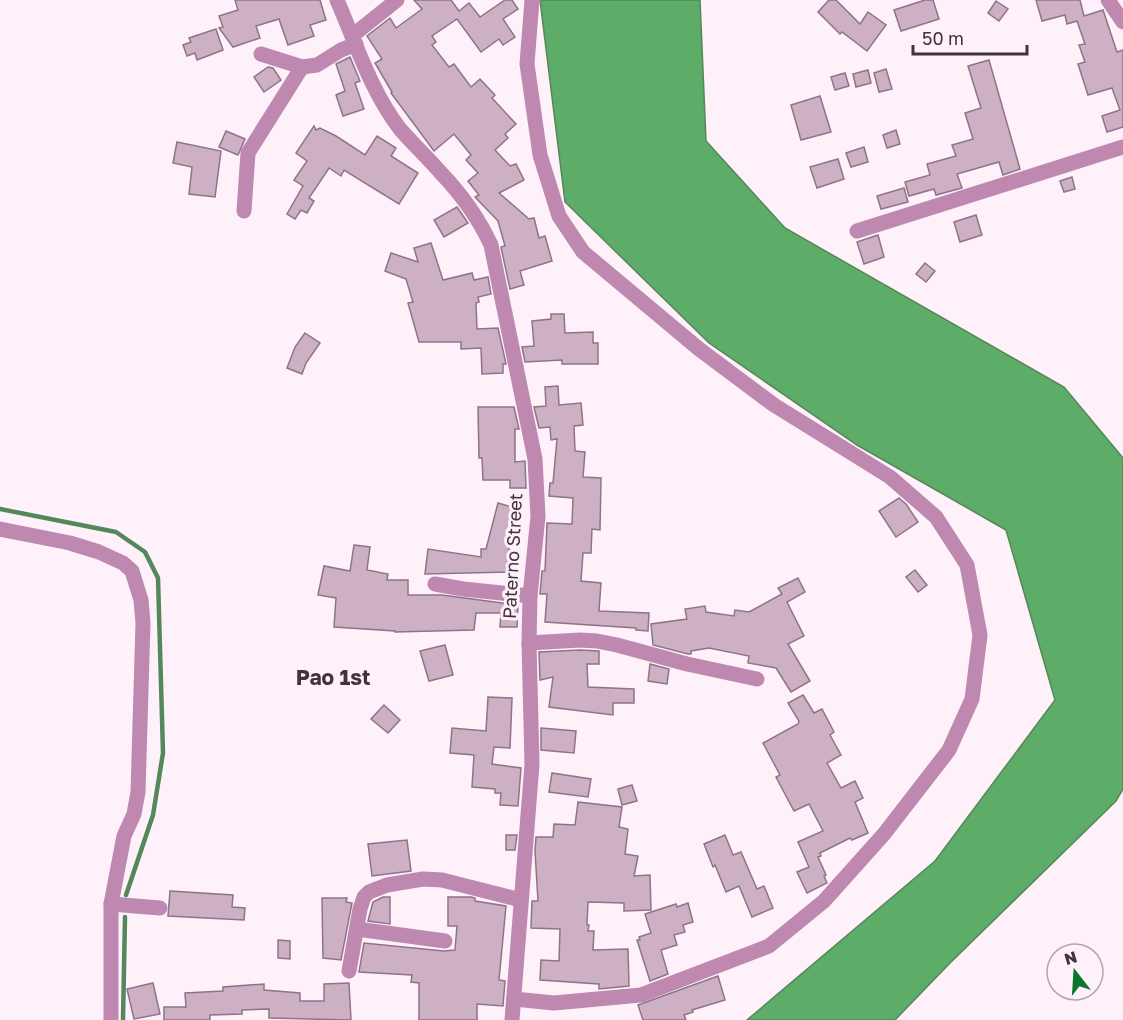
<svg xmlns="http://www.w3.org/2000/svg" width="1123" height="1020" viewBox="0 0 1123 1020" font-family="'Golos Text',sans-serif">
	<rect width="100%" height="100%" fill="#fef1fa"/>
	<path fill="#5dac67" stroke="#54885a" stroke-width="1.5" d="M540,0h160l6,141 79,87 279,159 59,71v331l-7,12 -166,162 -55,57h-148l188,-159 120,-161 -49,-170 -149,-85 -148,-102 -144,-141z"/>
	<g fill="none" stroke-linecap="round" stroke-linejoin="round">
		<g stroke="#54885a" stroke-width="4.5">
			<path d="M0,509l116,23 29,20 13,26 5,175 -10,62 -27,80"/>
			<path d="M123,1020l2,-103"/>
		</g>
	</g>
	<g fill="#ceb0c5" stroke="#8f7387" stroke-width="1.5">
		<path d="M235,0h85l6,20 -16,5 4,11 -26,9 -9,-26 -23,7 4,12 -27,9 -14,-19 4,-1 -4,-11 19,-6z"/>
		<path d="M414,0h37l8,11 10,-8 11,14 25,-17h7l6,9 -15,10 12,18 -12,8 -4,-6 -18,13 -24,-33 -25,17 4,6 -4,3 17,22 5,-3 17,23 9,-8 15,16 -3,3 24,26 -11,10 3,4 -13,12 15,16 6,-2 8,16 -25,13 30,26 5,-1 5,20 6,-2 7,25 -32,10 4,14 -14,4 -9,-42 4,-1 -7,-25 -23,-24 4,-2 -11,-14 10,-8 -12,-13 5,-5 -17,-21 -20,17 -43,-58 1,-1 -17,-29 7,-4 -15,-23 23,-18 6,10 26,-19z"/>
		<path d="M829,0h7l24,24 8,-12 18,13 -19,26 -25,-19 -2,2 -22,-22z"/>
		<path d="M925,0h8l6,19 -38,12 -7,-21z"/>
		<path d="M1036,0h44l4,16 19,-6 14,42 6,-2v77l-16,5 -5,-16 18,-6 -8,-22 -24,7 -10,-31 7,-2 -6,-17 6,-1 -8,-23 -10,3 -2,-9 -23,6z"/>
		<path d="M996,1l12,8 -9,12 -11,-8z"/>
		<path d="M216,29l7,21 -26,10 -2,-7 -8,3 -4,-11 8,-3 -2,-4z"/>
		<path d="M350,57l10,24 -5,2 9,26 -21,7 -7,-21 9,-4 -9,-27z"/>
		<path d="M989,60l31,109 -17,6 -4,-13 -42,12 5,14 -26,7 -2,-6 -25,7 -4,-14 25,-7 -3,-11 29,-8 -4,-11 21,-6 -8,-26 16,-5 -13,-42z"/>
		<path d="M268,67l5,1 8,12 -17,12 -10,-15z"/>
		<path d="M886,69l6,20 -13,3 -5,-19z"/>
		<path d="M868,70l3,13 -15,4 -3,-13z"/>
		<path d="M845,73l4,13 -14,4 -4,-13z"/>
		<path d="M820,96l11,36 -30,8 -10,-35z"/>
		<path d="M314,126l2,4 4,-2 16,8 29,19 12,-19 19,12 -5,8 27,17 -19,31 -55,-34 -3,6 -12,-8 -20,30 5,3 -7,12 -6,-3 -6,9 -8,-5 16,-28 -9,-6 13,-19 -11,-8z"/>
		<path d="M896,130l4,14 -13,4 -4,-13z"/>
		<path d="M226,131l19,8 -7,16 -19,-8z"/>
		<path d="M177,142l44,9 -6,46 -26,-3 3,-27 -19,-4z"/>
		<path d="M864,147l4,15 -17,5 -5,-14z"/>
		<path d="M838,159l6,20 -27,9 -7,-21z"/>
		<path d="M1072,177l3,12 -11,3 -4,-11z"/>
		<path d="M904,188l4,14 -27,7 -4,-13z"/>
		<path d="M457,207l11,16 -24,14 -10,-17z"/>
		<path d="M976,215l6,20 -22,7 -6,-20z"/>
		<path d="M878,235l6,22 -20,7 -7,-22z"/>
		<path d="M431,243l12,37 29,-7 2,7 14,-3 3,17 -13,3 1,5 -3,1 1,26 21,-1 8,36h-3v9l-21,1 -1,-26 -20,1v-7h-42l-11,-39 5,-1 -7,-23 -21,-8 6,-18 27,9 -4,-14z"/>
		<path d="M925,263l10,8 -9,11 -10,-8z"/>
		<path d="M551,314h13l1,19 28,-1v11h5v21h-36v-4l-37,2 -3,-15 12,-1 -2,-25 19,-2z"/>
		<path d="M305,333l15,10 -14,20 -4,11 -15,-6 8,-21z"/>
		<path d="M558,386l1,19 22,-2 2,22 -9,1 1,25 10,1 -2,25 18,1 -1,52 -8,-1 -1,24h-8l-2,28 20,2 -2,28 50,2 -1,18 -12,-1v-2l-91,-6 2,-28h-7l2,-23h3l2,-48 25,1 1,-26 -24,-2 1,-13h3l4,-44 -6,1 -1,-13 -11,1 -5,-21 12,-1 -1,-19z"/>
		<path d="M478,407h36l5,22h-4v33l10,-1 1,27h-16v-8h-27l-1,-22h-3z"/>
		<path d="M899,498l7,6 12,18 -22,15 -17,-26z"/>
		<path d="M498,503l21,6 -10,37 1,26 -85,2 3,-25 53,8v-8h5z"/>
		<path d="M354,545l16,2 -3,23 21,4 -1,6h21v15h34l76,10 -1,22h-17l1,-14h-25l-2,17 -79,2v-1l-61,-4 2,-29 -18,-3 6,-29 26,5z"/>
		<path d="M915,570l12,15 -9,7 -12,-15z"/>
		<path d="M798,578l7,14 -18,10 17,34 -16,8 22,37 -19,11 -15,-24 -28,-5 1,-7 -40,-8 -18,3v3h-3l-35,-9 -2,-21 36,-5 -2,-10 20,-3 1,6 28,4 1,-6 14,2 33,-18 -4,-6z"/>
		<path d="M445,645l8,30 -24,6 -9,-30z"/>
		<path d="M580,650l19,1v13h-12l1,23 46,2v14h-21v12l-64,-8 4,-30 -13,3 -1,-28z"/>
		<path d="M650,664l19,5 -2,15 -19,-3z"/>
		<path d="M803,695l11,18 8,-4 12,23 -4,3 11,20 -14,8 14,25 14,-7 8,17 -8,4 13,31 -16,7 -2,-2 -30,15 1,3 -3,1 8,18 -2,1 3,7 -20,10 -10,-21 12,-5 -11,-25 25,-11 -14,-27 -15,7 -18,-34 4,-2 -17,-32 35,-19 1,-3 -11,-18z"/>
		<path d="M488,697l24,1 -2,50 -16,-1 -2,17 29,4 -3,38 -18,-1 1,-12h-6v-4l-23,-2 2,-32 -24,-2 2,-25 34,3z"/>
		<path d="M384,705l16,15 -12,13 -17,-14z"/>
		<path d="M541,728l35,3 -2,22 -33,-3z"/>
		<path d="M552,773l39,6 -3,18 -39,-5z"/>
		<path d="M632,785l5,16 -15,4 -4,-16z"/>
		<path d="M578,802l44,5 -3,20 9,2 -3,25 13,2 -4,20 16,-1 1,35 -27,1v-8l-36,-1 -1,23h2l-1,6h6l-1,19 35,-1 1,37 -30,3v-5l-59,-4 1,-20 18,1 1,-32 -29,-1 1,-27h6l-3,-50 1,-14h17l1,-13 21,1z"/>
		<path d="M506,835h11l-2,15h-9z"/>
		<path d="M725,835l8,20 8,-3 16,37 7,-3 9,22 -21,9 -13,-31 -13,6 -11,-27 -2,2 -9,-23z"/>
		<path d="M407,840l4,31 -39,5 -4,-32z"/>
		<path d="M170,891l63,4 -1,12 13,1 -1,12 -76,-4z"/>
		<path d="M383,897h7v27l-22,-3 5,-19z"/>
		<path d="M448,897h23l4,1v3l31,5 -7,74 6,1 -2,25 -26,-2v16h-58v-37l-8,-1 1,-7 -53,-3 5,-29 80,8 11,-1 2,-24h-9z"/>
		<path d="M322,898h25l-1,4 6,1 -11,57 -18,-2z"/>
		<path d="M688,903l5,19 -10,3 2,7 -11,3 3,10 -16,5 7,24 -18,7 -13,-41h3l-1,-3 12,-4 -6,-19 31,-10 1,3z"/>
		<path d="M278,940l12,1v18l-12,-1z"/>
		<path d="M718,976l7,24 -33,10 1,2 -9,3 2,5h-43l-5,-15z"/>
		<path d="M153,983l7,31 -26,5 -7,-30z"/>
		<path d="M349,983l2,37 -82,-2v-9l-27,1v4l-32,1v5h-46v-13h22l-1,-14 38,-2v-4l41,-3v6l36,3v8h24v-17z"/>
	</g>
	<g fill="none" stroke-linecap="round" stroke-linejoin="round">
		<g stroke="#be88b0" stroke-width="15">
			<path d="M337,0c19,44 34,91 63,129 13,15 28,29 41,44 20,21 38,46 50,72l44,214 3,57 -8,80 -1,47 3,121 -20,256"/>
			<path d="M1108,0l15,22"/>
			<path d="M352,36l45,-36"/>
			<path d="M261,54l41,13 15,-2 24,-15 15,-6"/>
			<path d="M244,211l4,-58 54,-86"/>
			<path d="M857,231l266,-84"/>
			<path d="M0,529l70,14 29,9 24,11 9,8 9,29 2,23 -5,169 -4,22 -10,22 -13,68v116"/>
			<path d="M435,584l28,5 67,7"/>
			<path d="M529,643l51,-3 17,1 20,4 70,19 70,15"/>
			<path d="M111,904l49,4"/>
			<path d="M357,929l88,12"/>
			<path d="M349,971l11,-62 4,-12 5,-5 18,-7 36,-6 19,1 79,20"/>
			<path d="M514,999l40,4 87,-8 128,-49 55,-45 60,-67 65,-84 23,-51 8,-64 -13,-70 -31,-48 -46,-40 -116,-72 -75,-56 -116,-97 -24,-36 -19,-61 -13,-91 5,-64"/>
		</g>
	</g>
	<g text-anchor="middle" stroke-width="6" stroke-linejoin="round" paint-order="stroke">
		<g font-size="18" fill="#40333c" stroke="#fef1fa">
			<text transform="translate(513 556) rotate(-87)" y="6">Paterno Street</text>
		</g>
		<g font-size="21" font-weight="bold" fill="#40333c" stroke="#fef1fa">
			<text x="333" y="685">Pao 1st</text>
		</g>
	</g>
	<g transform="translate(1075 972) rotate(343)"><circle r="28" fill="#fef1fa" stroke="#b2a5ae" stroke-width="1.5"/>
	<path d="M0-4.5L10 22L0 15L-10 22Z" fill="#0b772a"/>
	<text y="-9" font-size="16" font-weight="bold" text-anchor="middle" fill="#40333c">N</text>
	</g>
	<path d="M913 45v9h114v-9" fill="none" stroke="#40333c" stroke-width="3"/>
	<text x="922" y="45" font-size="18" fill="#40333c" stroke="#fef1fa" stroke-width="4.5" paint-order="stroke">50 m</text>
</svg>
